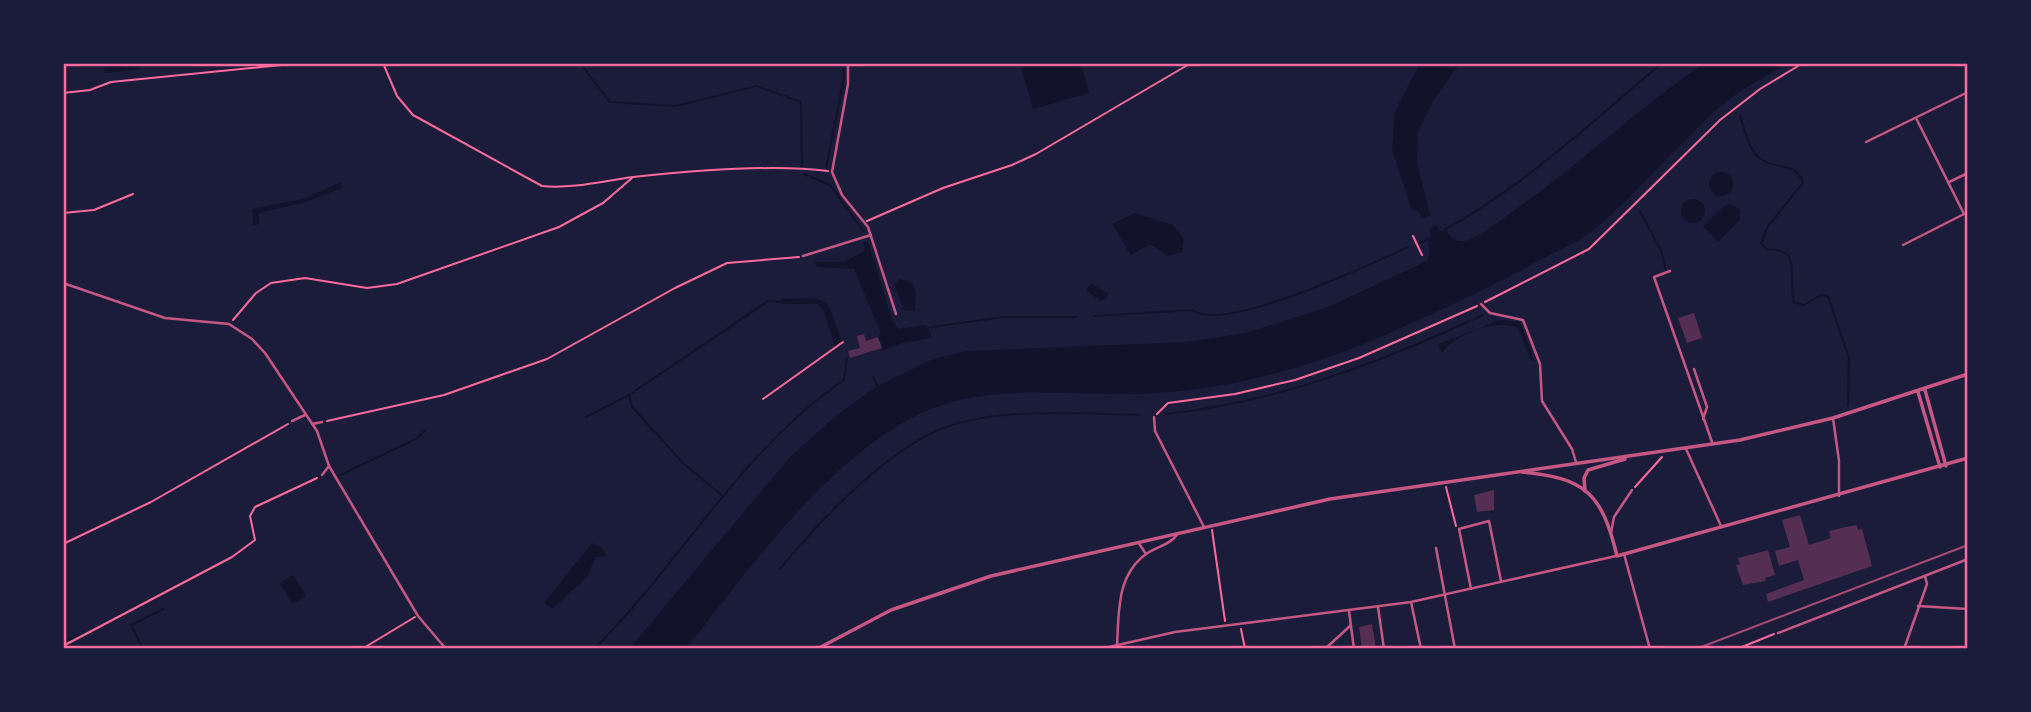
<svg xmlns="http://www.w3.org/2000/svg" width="2031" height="712" viewBox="0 0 2031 712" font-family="'Source Sans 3',sans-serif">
	<rect width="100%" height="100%" fill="#1b1b3a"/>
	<g fill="#12122b">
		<path d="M104,63h34l2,6 -35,4z"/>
		<path d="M1020,63h61l8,30 -56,16z"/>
		<path d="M1420,63h40l-27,38 -15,31 -1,30 13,53 -7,4 -5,-8 -6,-1 -20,-61 3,-38z"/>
		<path d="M1705,63h82c-24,15 -50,28 -71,47 -42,38 -78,82 -121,119 -16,13 -39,22 -57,32 -54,29 -109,55 -165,79 -69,29 -141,48 -215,53 -80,6 -171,-15 -245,24 -90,48 -165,153 -227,232h-57l162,-193 46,-41 39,-28 57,-28 35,-8 218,-9 60,-9 82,-26 99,-46 3,-8 -2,-12 4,-6 -3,-5 7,-5 4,6 6,-1c6,8 11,14 22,10 19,-7 37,-24 54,-35 63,-45 118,-99 183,-142z"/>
		<circle cx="1721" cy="184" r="12"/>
		<path d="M341,182l1,6 -39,15 -44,10v11l-6,1 -1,-16 51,-10z"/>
		<circle cx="1693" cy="211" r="12"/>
		<path d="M1731,204l9,6v10l-22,22 -15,-16 21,-20z"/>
		<path d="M1135,213l38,12 11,14 -2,13 -13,4 -19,-12 -19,11 -19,-31z"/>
		<path d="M863,242h5l24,78 7,9 26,-4 6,7v6l-29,5 -19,8 -5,-14 3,-4 -27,-64 -37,-2 -2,-5h29l21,-11z"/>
		<path d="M900,279l12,4 4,10 -1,18 -11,-1 -10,-26z"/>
		<path d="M1092,284l16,10 -2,5 -6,1 -12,-8 -1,-4z"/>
		<path d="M816,298l12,6 14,38 -7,4 -12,-36 -6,-6h-36v-5z"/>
		<path d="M1500,320l20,2 15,40 -5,-3 -12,-31c-21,-11 -64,7 -76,25l-4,-9z"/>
		<path d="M592,543l11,6 3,7 -10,1 -10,21 -34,31 -7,-6 2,-4z"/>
		<path d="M293,575l13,21 -14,8 -12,-21z"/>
	</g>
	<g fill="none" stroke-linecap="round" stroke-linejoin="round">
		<g stroke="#12122b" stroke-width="2">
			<path d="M580,63l30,39 66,4 81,-20 44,16 1,64"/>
			<path d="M1740,116c5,14 9,36 22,44 15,9 36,3 41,23l-35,43 -7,17 6,7c37,-3 20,28 27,52l10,3 17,-10 7,1 21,62 -1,47"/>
			<path d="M826,168l18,-90v-15"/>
			<path d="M804,174l26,11 33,46"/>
			<path d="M1640,212l21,38 5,20"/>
			<path d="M1444,230c80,-44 148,-108 218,-167"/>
			<path d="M1419,244l10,-6"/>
			<path d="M1094,316l98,-6c32,24 179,-46 216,-63"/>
			<path d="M925,328l78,-11h74"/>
			<path d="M873,377l4,8"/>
			<path d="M629,396l3,11 51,56 41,34"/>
			<path d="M1166,414c113,-12 215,-52 317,-99"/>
			<path d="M586,417l43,-22 139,-94 13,1"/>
			<path d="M340,475l76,-36 9,-8"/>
			<path d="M780,569c41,-50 115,-129 178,-146 58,-15 122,-9 181,-8"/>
			<path d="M63,643l15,-8"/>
			<path d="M143,649l-12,-24 32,-16"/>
			<path d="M594,649c87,-86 147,-199 250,-269l3,-22"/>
		</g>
	</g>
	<g fill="#542f53">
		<path d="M1694,313l8,25 -15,5 -9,-25z"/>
		<path d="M864,334l2,7 12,-4 4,11 -32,10 -2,-7 12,-3 -3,-12z"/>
		<path d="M1494,490v20l-17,2 -3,-17z"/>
		<path d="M1800,515l9,30 22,-7 -2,-7 12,-3 16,-3 1,5 4,-1 10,37 -104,36 -2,-8 38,-14 -6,-20 -19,6 -4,-15 15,-4 -8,-27z"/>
		<path d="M1768,550l7,25 -10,3 1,3 -23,4 -7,-20 4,-1 -2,-6z"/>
		<path d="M1372,624l4,25h-14l-3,-22z"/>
	</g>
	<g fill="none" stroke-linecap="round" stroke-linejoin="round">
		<g stroke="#ff6b9d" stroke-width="2">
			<path d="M383,63l14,33 16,19 129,71c30,3 61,-5 91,-9 56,-6 140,-13 195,-6"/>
			<path d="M63,93l27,-3 21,-8 191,-19"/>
			<path d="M63,213l31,-3 39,-16"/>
			<path d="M867,221l76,-33 69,-23 24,-11 155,-91"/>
			<path d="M1413,236l9,19"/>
			<path d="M1485,302l104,-53 131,-129 40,-31 43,-26"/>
			<path d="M233,320l23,-27 15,-10 34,-5 62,10 30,-4 162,-57 44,-24 29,-25"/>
			<path d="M763,399l80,-57"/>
			<path d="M1157,414l11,-11 67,-9 60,-14 64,-22 118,-52"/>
			<path d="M327,421l117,-26 103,-36 128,-71 52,-25 72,-6"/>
			<path d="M1446,487l10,39"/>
			<path d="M1635,487l27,-30"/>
			<path d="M1212,530l13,91"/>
			<path d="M63,544l88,-42 137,-78"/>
			<path d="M1241,629l4,20"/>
			<path d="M63,646l169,-89 23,-17 -5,-24 5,-9 62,-29"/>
			<path d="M362,649l53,-32"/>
			<path d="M1737,649l37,-15"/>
		</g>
		<g stroke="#c65784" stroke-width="2.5">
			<path d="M848,63v21l-16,88 10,23 26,32 28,87"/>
			<path d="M1916,118l48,96"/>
			<path d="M1866,142l102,-50"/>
			<path d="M1949,182l19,-9"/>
			<path d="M1903,245l65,-33"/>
			<path d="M803,256l68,-21"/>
			<path d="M1670,271l-16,6 58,165"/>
			<path d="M63,283l102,35 64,6 23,15 13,14 52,78 12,35 89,150 28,33"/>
			<path d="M1481,304l9,9 33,7 17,44 2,37 30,48 4,13"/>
			<path d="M1694,369l13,38 -4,12"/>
			<path d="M1154,417l1,14 49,96"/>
			<path d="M1833,418l6,43v35"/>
			<path d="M292,421l13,-6"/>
			<path d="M312,424l10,-2"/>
			<path d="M1686,449l35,77"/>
			<path d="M322,475l7,-9"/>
			<path d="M1611,533l3,-16 18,-27"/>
			<path d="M1138,542l8,12"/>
			<path d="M1436,548l19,101"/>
			<path d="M1624,554l26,95"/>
			<path d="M1471,589l-12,-60 30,-8 12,60"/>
			<path d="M1411,602l10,47"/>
			<path d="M1918,606l50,3"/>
			<path d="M1378,607l6,42"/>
			<path d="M1349,611l5,38"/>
			<path d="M1778,633l190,-74"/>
			<path d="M1117,646c2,-33 -1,-70 29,-92 11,-8 25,-9 32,-21"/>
			<path d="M1100,649l75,-17 236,-30 205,-46"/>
			<path d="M1325,649l26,-24"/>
			<path d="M1904,649l23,-65 -2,-8"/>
		</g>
		<g stroke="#c65784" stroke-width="3.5">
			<path d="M1925,390l21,76"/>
			<path d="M1918,392l22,75"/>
			<path d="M1522,472c64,6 80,22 95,84l351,-98"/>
			<path d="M1585,491l-1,-13 4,-8 37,-11"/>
			<path d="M817,649l74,-39 100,-34 339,-77 410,-59 93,-22 135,-44"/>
		</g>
		<path stroke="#a44b75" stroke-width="2" d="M1696,649l272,-104"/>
	</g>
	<rect width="2031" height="712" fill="none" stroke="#1b1b3a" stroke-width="130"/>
	<rect x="65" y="65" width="1901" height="582" fill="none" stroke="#ff6b9d" stroke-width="2.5"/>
</svg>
